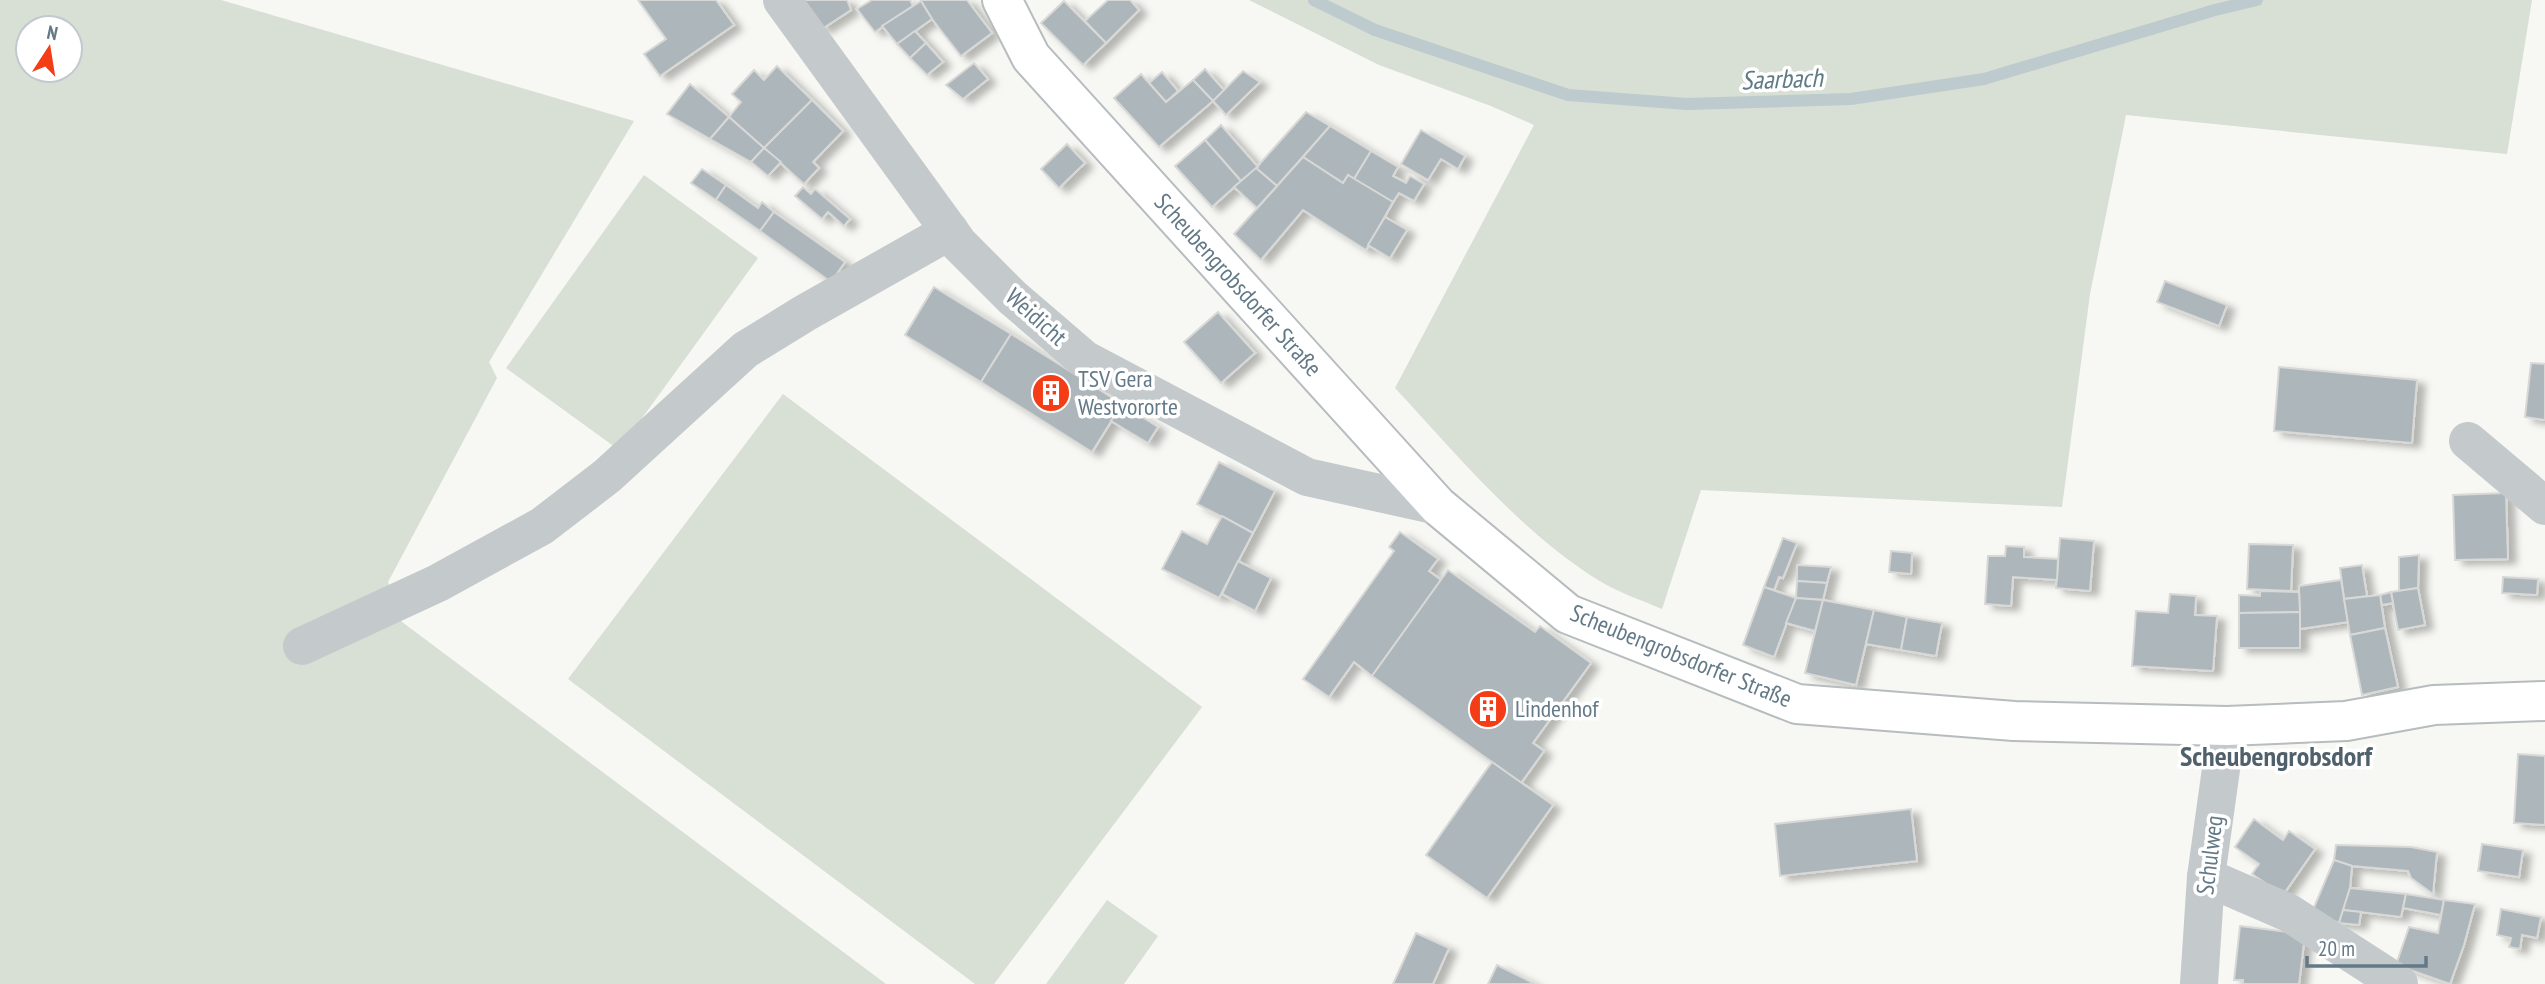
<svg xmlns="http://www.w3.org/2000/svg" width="2545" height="984" viewBox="0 0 2545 984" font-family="'PT Sans Narrow',sans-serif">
	<defs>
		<filter id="shadow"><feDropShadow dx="8" dy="4.5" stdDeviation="3.5" flood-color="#0004"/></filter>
	</defs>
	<rect width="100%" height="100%" fill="#f7f7f3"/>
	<g fill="#d8dfd4" fill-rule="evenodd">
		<path d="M0,0h221l413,121 -145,241 8,16 -109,204 14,40 484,362h-886zM28,28h42v42h-42z"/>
		<path d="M1249,0h1283l-25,154 -381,-39 -36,179 -28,213 -361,-17 -39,119c-21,-9 -45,-17 -64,-29 -79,-50 -140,-124 -203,-192l139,-263 -43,-19 -112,-41z"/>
		<path d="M644,175l114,83 -139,192 -113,-82z"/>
		<path d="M783,394l419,313 -208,277h-19l-407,-305z"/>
		<path d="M1107,900l51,36 -34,48h-78z"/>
	</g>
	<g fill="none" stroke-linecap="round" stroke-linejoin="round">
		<path stroke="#bdcace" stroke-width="12" d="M1314,0l61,30 193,65 119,9 164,-5 133,-20 231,-69 42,-10"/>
	</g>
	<g fill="#acb6bb" stroke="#d8d8d6" stroke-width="2" filter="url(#shadow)">
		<path d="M638,0h78l18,25 -74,51 -16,-22 22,-15z"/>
		<path d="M802,0h45l4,10 -29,19z"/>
		<path d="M872,0h38l3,6 -38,26 -18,-23z"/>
		<path d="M922,0h45l25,33 -31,23 -29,-37 -11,-18z"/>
		<path d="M1108,0h22l9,10 -33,33 -21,-22z"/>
		<path d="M921,1l11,18 -35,25 -15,-18z"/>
		<path d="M1064,1l42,42 -23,22 -42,-42z"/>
		<path d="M915,31l11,12 -16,15 -13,-14z"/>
		<path d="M926,43l17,19 -16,13 -17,-17z"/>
		<path d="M974,63l14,16 -25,20 -17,-14z"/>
		<path d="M777,66l35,34 -48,48 -35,-31 12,-15 -9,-8 22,-24 10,10z"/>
		<path d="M1205,69l19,21 -11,11 -20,-21z"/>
		<path d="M1243,71l17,11 -34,33 -13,-14z"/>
		<path d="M1162,72l16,19 -12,11 -17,-19z"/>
		<path d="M1141,74l25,28 27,-22 20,21 -54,46 -45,-49z"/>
		<path d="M690,84l39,33 -19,22 -43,-25z"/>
		<path d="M812,100l31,31 -30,31 6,6 -15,16 -40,-36z"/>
		<path d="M1306,112l24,14 -53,60 -21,-18z"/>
		<path d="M729,117l35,31 -13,14 -41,-23z"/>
		<path d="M1221,125l37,42 -17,14 -36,-41z"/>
		<path d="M1330,126l41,25 -17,28 -6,-4 -5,8 -40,-26z"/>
		<path d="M1421,130l44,26 -7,13 -17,-10 -13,21 -27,-16z"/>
		<path d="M1205,140l36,41 -29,26 -37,-41z"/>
		<path d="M1067,144l18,19 -26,25 -18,-19z"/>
		<path d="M764,148l17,14 -13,14 -17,-14z"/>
		<path d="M1371,151l27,16 -5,9 13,7 4,-7 14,8 -10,17 -15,-8 -6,9 -39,-23z"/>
		<path d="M1303,157l40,26 5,-8 45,27 -27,48 -63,-40 -42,50 -27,-26z"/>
		<path d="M1256,168l21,18 -20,22 -23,-21z"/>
		<path d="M702,169l24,16 -10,15 -25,-17z"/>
		<path d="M726,185l32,23 4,-6 12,10 -14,19 -44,-31z"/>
		<path d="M803,187l8,7 4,-5 35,30 -6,7 -16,-14 -6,7 -27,-23z"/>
		<path d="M774,212l71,50 -14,20 -71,-51z"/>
		<path d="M1385,217l22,13 -17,28 -22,-13z"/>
		<path d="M2165,281l62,24 -8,21 -62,-24z"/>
		<path d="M934,287l77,47 -30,48 -76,-47z"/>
		<path d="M1218,312l37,41 -34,30 -37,-41z"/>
		<path d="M1011,334l111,70 -30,48 -111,-70z"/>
		<path d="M2531,363l14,1v56l-20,-3z"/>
		<path d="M2279,367l138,13 -5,63 -138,-12z"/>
		<path d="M1122,404l36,23 -10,16 -37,-22z"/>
		<path d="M1219,462l56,29 -22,42 -56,-29z"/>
		<path d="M2506,493l2,66 -53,1 -2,-65z"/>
		<path d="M1222,516l31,17 -34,65 -57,-29 20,-38 25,13z"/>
		<path d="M1400,532l38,27 -9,12 12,9 -69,96 -18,-14 -25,35 -26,-18 91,-128 -5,-4z"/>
		<path d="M1783,538l14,5 -14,35 -4,-1 -5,13 -10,-3z"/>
		<path d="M2060,538l34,3 -4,50 -34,-3z"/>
		<path d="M2249,544l44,1 -2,46 -44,-2z"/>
		<path d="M2006,546l18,1v10l34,2 -1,21 -44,-3 -2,29 -26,-2 3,-48h17z"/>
		<path d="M1891,551l21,2 -1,21 -22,-2z"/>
		<path d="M2419,555l-1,33 -19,3v-34z"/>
		<path d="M1238,561l33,17 -16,33 -33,-17z"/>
		<path d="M1797,565l34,2 -4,16 -30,-2z"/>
		<path d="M2362,565l5,31 -23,3 -4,-31z"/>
		<path d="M1448,570l87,62 5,-6 51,37 -58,80 11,8 -23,32 -149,-107z"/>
		<path d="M2503,577l35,2 -1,16 -35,-2z"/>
		<path d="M2341,580l7,42 -48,7 -1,-43z"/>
		<path d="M1797,581l30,2 -4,17 -27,-2z"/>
		<path d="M1764,587l32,11 -22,59 -31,-12z"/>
		<path d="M2418,588l7,37 -27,5 -7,-38z"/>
		<path d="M2260,591l39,1 1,20 -61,1v-18l21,1z"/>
		<path d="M2391,592l2,11 -11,2 -2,-10z"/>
		<path d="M2170,594l26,2 -1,19 22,1 -4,55 -81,-5 4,-55 32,2z"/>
		<path d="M2380,595l5,33 -35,7 -6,-36z"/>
		<path d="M1796,598l27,2 -8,31 -29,-8z"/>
		<path d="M1823,600l51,10 -18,75 -51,-12z"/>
		<path d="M1874,610l33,7 -6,33 -35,-6z"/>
		<path d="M2300,612v36h-61v-35z"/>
		<path d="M1907,617l35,6 -6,33 -35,-6z"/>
		<path d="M2385,628l13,59 -36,8 -12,-60z"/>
		<path d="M2518,754l27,2v69l-31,-2z"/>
		<path d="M1492,762l61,43 -66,93 -61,-43z"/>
		<path d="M1911,809l6,52 -137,15 -5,-52z"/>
		<path d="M2254,819l29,21 6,-9 26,18 -32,46 -31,-21 7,-10 -24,-17z"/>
		<path d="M2482,844l41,6 -4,27 -41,-6z"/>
		<path d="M2336,845l75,2 26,5 -4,42 -22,-16 -3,-7 -56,-5 -18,-6z"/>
		<path d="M2334,860l18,6 -2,22 -11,35 -27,-11z"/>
		<path d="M2350,888l56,6 -5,23 -58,-7z"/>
		<path d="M2406,894l38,6 -3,15 -38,-7z"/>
		<path d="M2444,900l31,4 -11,41 -14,39 -54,-19 13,-38 29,6z"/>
		<path d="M2501,909l40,8 -4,21 -15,-3 -2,14 -11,-2 2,-9 -14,-3z"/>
		<path d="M2343,910l18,2 -2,13 -20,-2z"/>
		<path d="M2240,926l65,8 -6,50h-56v-4h-9z"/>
		<path d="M1416,933l33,15 -16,36h-40z"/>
		<path d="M1497,965l38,19h-47z"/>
	</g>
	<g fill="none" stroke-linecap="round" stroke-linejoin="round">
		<g stroke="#b7bcbf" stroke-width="42">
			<path id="major" d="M1002,0l29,57 407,449 130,108 229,90 217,17 213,5 119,-5 88,-16 111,-4"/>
		</g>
		<g stroke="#c4c9cc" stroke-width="38">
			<path d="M782,0l177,244 54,54 71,61 223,118 131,29"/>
			<path d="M2468,441l77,65"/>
			<path d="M302,646l136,-63 104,-57 65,-50 138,-126 60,-37 145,-82"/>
			<path d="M2206,877l83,36 110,71"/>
			<path d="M2199,984l7,-107 21,-151"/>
		</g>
		<use href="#major" stroke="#fff" stroke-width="38"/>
	</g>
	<defs>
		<g id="building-disc" transform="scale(2.0125)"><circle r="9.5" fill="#f43c16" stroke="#fff"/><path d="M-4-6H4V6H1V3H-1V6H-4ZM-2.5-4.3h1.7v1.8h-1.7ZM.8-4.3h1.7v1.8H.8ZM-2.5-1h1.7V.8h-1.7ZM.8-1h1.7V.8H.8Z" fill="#fff"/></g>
	</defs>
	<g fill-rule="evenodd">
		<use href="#building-disc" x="1051" y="393"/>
		<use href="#building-disc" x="1488" y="709"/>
	</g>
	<g text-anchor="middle" stroke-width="7" stroke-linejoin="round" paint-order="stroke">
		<g font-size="24" fill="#637987" stroke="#fff">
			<text transform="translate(1238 285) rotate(48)" y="8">Scheubengrobsdorfer Straße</text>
			<text transform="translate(1036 317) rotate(42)" y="8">Weidicht</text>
			<text transform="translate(1681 656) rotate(22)" y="8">Scheubengrobsdorfer Straße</text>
			<text transform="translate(2210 855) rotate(-83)" y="8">Schulweg</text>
		</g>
		<g font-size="24" fill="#637987" stroke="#fff" text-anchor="start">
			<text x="1078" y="387">TSV Gera<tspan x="1078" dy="28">Westvororte</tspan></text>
			<text x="1515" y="717">Lindenhof</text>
		</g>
		<g font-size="26" font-style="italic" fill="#5f7b83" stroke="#fff">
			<text transform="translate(1782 79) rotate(-2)" y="9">Saarbach</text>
		</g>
		<g font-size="28" font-weight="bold" fill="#51616b" stroke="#fff">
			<text x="2276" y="766">Scheubengrobsdorf</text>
		</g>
	</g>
	<g transform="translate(49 49) rotate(12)"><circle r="33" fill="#ffffff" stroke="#c1c9cf" stroke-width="2"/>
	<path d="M0-5L12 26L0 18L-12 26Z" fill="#f43c16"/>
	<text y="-10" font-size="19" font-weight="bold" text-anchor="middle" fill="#637987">N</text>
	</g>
	<path d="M2307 956v10h119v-10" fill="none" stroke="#637987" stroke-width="3.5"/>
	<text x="2318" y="956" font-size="21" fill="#637987" stroke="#ffffff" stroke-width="5" paint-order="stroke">20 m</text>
</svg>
